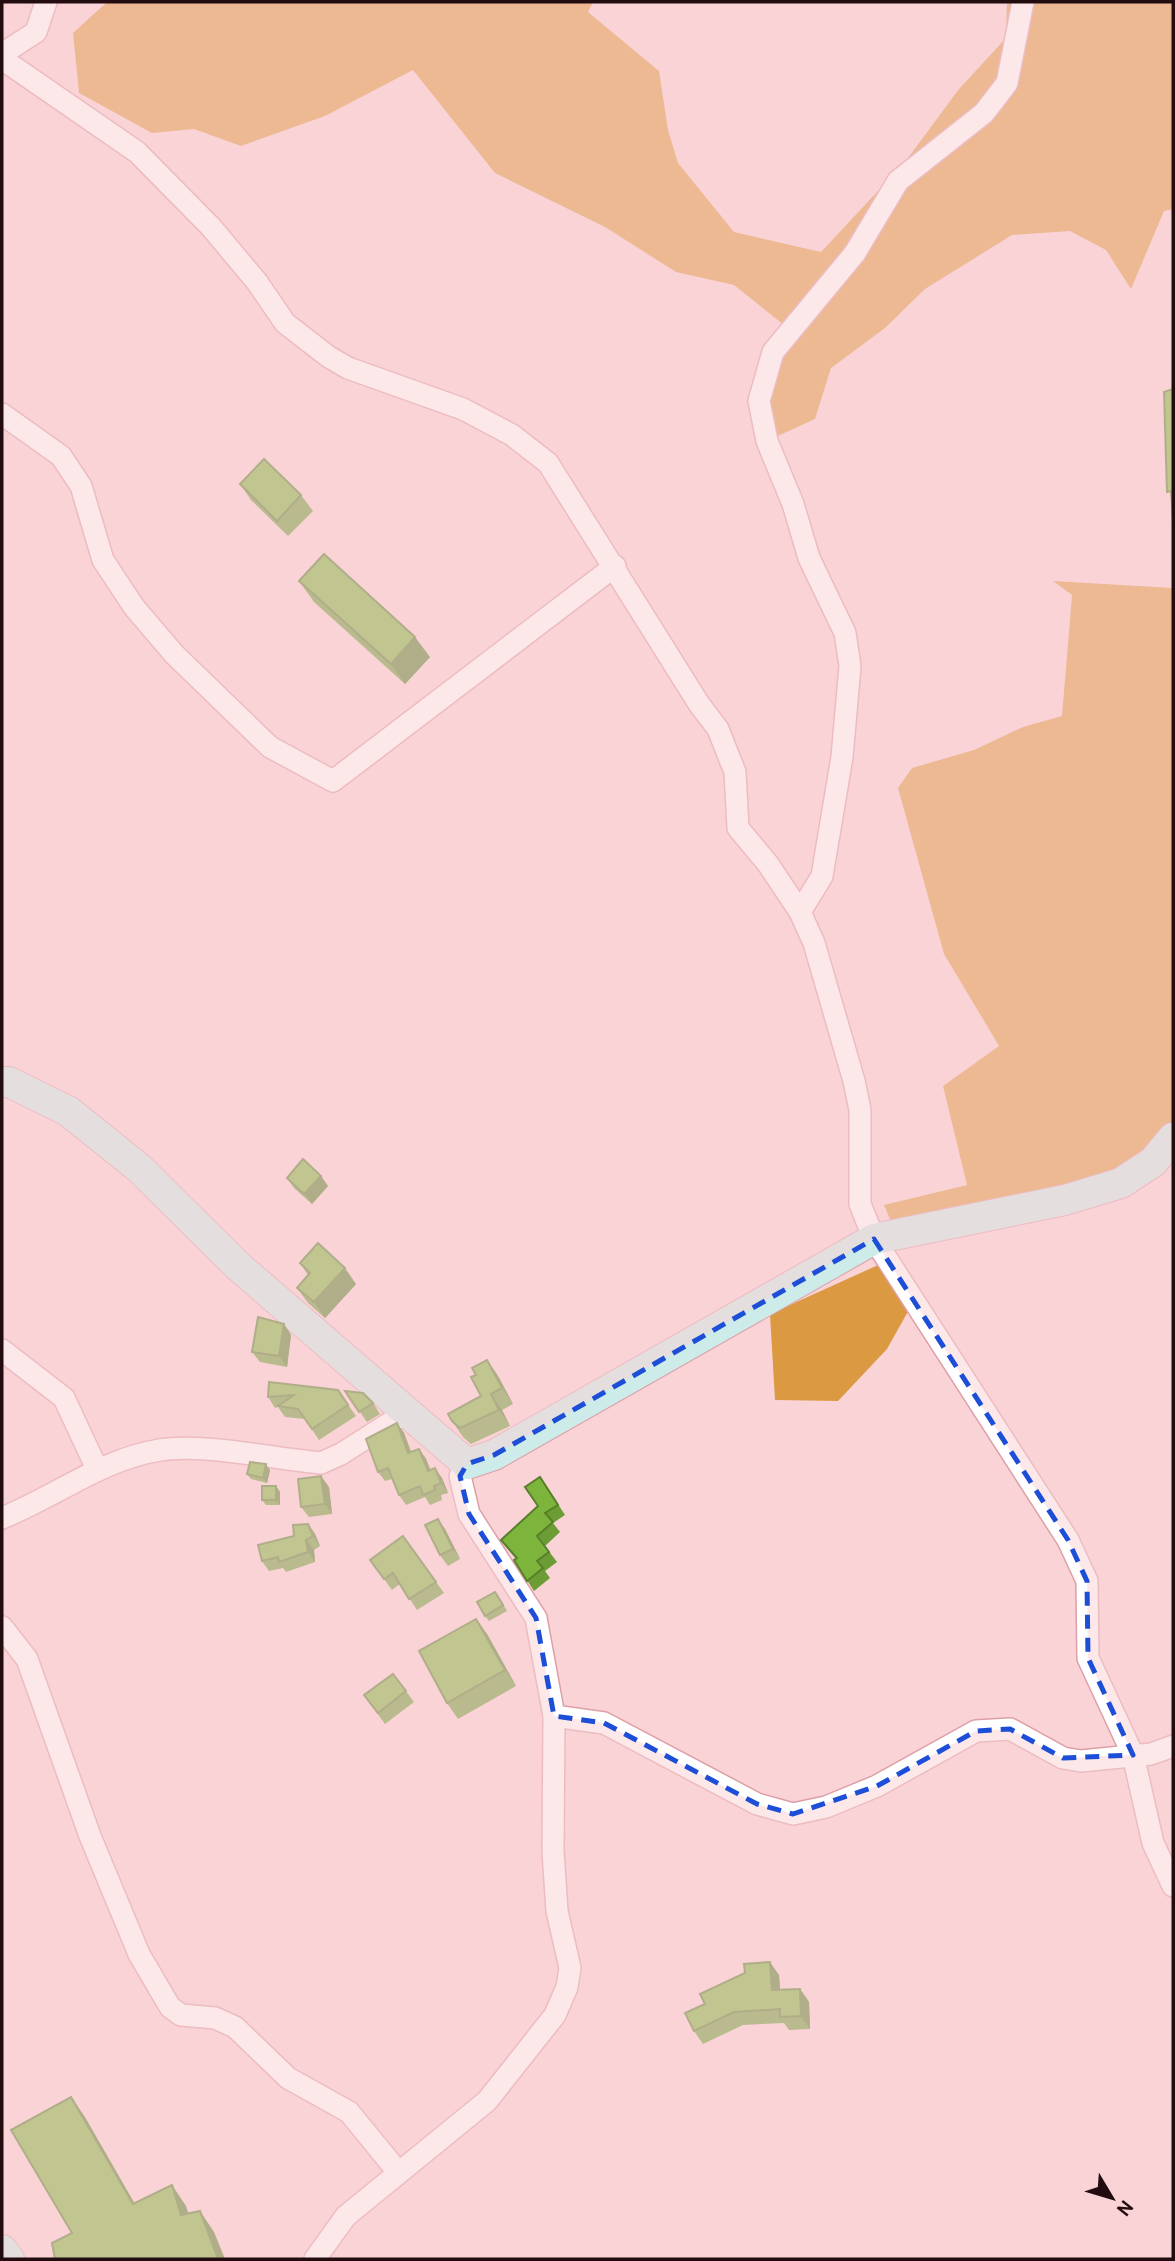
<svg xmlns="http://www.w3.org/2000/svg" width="1175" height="2261" viewBox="0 0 1175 2261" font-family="Overpass,sans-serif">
	<rect width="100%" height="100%" fill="#fad3d7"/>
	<g fill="#db9a42">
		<path d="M107,2h486l-5,10 71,59 9,59 10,33 56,69 87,20 84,-90 54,-73 47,-51 1,-36h166v207l-9,2 -33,78 -25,-39 -36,-19 -58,4 -87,54 -40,39 -54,40 -16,51 -48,22 3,-39 15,-76 -51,-41 -58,-13 -71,-45 -110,-54 -82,-103 -88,46 -84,30 -47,-17 -42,4 -73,-40 -6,-60z"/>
		<path d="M1053,581l120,7v558l-66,32 -214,48 -9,-21 83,-20 -24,-99 56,-40 -55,-92 -46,-166 14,-20 62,-18 49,-23 39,-11 10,-121z"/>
		<path d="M898,1256l22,34 -33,59 -49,52 -63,-1 -5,-86z"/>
	</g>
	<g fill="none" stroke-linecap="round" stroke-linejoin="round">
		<g stroke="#dd9fa7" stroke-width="24">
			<g id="street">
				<path d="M2,54l34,-22 10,-30"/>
				<path d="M2,59l135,93 74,75 46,55 28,41 44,34 19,11 115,41 49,26 36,28 151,241 19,25 17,43 3,56 30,36 32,48 14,31 40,138 6,29v94l14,35 194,301 19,41 1,77 45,97 20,88 20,43"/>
				<path d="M2,414l59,42 20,30 22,74 31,47 40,47 96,93 63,34 282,-215"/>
				<path d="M800,912l22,-36 20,-119 8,-91 -5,-33 -36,-75 -16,-54 -26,-63 -8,-40 14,-49 82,-99 43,-72 86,-68 23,-30 16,-81"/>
				<path d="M2,1350l62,48 33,71"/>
				<path d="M2,1518c53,-21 100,-59 158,-68 42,-7 115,9 161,13l20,-9 66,-42"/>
				<path d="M2,1627l25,32 63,177 49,118 31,53 11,8 34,3 20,9 53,51 61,34 49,60"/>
				<path d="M554,1716l50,7 153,81 36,10 33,-7 51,-21 99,-55 34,-2 53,29 18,3 70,-7 22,-8"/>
				<path d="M315,2259l31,-43 141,-115 68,-86 12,-28 3,-19 -13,-57 -4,-60 1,-135 -18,-98 -67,-104 -9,-38 7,-12"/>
			</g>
		</g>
		<g stroke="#dd9fa7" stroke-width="32">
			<g id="secondary">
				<path d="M2,1082h7l59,29 71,57 99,98 229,198 27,-9 380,-216 191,-39 56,-17 32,-21 20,-24"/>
				<path d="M2,2250l7,9"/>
			</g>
		</g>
		<use href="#street" stroke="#fff" stroke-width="21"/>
		<use href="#secondary" stroke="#ccebe9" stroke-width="30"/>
	</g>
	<g fill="#6c9c34">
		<path d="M240,484l61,11 12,16 -25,25 -37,-36z"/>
		<path d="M299,581l131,76 -25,27 -91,-82z"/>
		<path d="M287,1178l41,8 -16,18 -18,-16z"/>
		<path d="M300,1263l56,21 -31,34 -17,-15 -11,-15 11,-13z"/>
		<path d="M284,1324l7,11 -4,32 -27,-5 -8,-10z"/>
		<path d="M487,1360l11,16 15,28 -11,6 8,16 -39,18 -8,-7 -11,-16 29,-25 -5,-21z"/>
		<path d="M338,1390l18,26 -37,24 -14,-21 -20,-2 -7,-10 -3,1 -7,-11z"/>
		<path d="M345,1391l28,12 7,11 -13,8z"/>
		<path d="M397,1423l7,10 7,19 8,-3 7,10 4,11 12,8 6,15 -7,2 1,5 -12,5 -5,-8 -19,8 -7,-10 -7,-16 -7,2 -7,-9z"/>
		<path d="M270,1470l-3,13 -16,-4 -4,-5z"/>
		<path d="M276,1486l4,6v13h-14l-4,-5z"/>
		<path d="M329,1487l3,27 -23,3 -8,-10z"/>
		<path d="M547,1487l18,28 -12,8 7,9 -15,14 12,16 -12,9 5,7 -16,13 -20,-31 2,-1 -15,-19 37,-34z"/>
		<path d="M308,1524l7,10 5,12 -6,4 1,12 -29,10 -3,-4 -14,3 -7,-10z"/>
		<path d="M445,1529l15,30 -12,7 -8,-11z"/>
		<path d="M403,1536l41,57 -27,17 -17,-26 -8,6 -22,-30z"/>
		<path d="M499,1597l8,14 -18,10 -4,-5z"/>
		<path d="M476,1619l11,15 29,52 -58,33 -11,-16z"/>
		<path d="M393,1674l21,28 -29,22 -21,-29z"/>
		<path d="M779,1975l1,14h20l9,13 1,27 -21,1 -5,-7 -41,2 -40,19 -9,-13z"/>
	</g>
	<g fill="#587f2a">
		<path d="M415,637l15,20 -25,27 -14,-20z"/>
		<path d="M321,1176l7,10 -16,18 -8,-10z"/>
		<path d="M345,1268l11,16 -31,34 -11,-16z"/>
		<path d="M284,1324l7,11 -4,32 -8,-11z"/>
		<path d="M487,1360l11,16 15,28 -11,-16z"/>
		<path d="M491,1394l11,16 8,16 -11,-16z"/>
		<path d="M397,1423l7,10 11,30 -7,-10z"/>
		<path d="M419,1449l7,10 9,22 -7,-10z"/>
		<path d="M266,1464l4,6 -3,13 -4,-5z"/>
		<path d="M435,1468l7,10 6,15 -7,-10z"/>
		<path d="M321,1476l8,11 3,27 -7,-10z"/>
		<path d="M276,1486l4,6v13l-4,-5z"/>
		<path d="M438,1519l7,10 15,30 -7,-10z"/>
		<path d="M308,1524l7,10 5,12 -7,-10z"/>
		<path d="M306,1540l8,10 1,12 -7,-10z"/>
		<path d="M476,1619l11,15 29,52 -11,-16z"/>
		<path d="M770,1962l9,13 2,28 -9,-13z"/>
		<path d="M800,1989l9,13 1,27 -9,-13z"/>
		<path d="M71,2097l14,20 62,108 -14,-21z"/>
		<path d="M172,2185l14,21 10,30 -15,-21z"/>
		<path d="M200,2211l14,21 11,27h-7z"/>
	</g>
	<g fill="#7db53c" stroke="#587f2a" stroke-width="2">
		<path d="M1173,383v138l-2,-30 -4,1 -3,-100 9,-3z"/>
		<path d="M264,459l37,36 -24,26 -37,-37z"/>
		<path d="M324,554l91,83 -24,27 -92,-83z"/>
		<path d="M303,1159l18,17 -17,18 -17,-16z"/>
		<path d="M318,1243l27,25 -31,34 -17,-14 13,-15 -10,-10z"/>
		<path d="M258,1317l26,7 -5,32 -27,-4z"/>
		<path d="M487,1360l15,28 -11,6 8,16 -39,18 -8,-7 -4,-7 33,-18 -10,-19 5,-2 -4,-7z"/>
		<path d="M269,1382l69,8 10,15 -36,24 -14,-20 -20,-3 16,-11 -26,2z"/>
		<path d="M345,1391l18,2 10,10 -14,9z"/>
		<path d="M397,1423l11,30 11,-4 9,22 7,-3 6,15 -7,3 1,4 -12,5 -3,-9 -21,9 -11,-27 -10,4 -12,-33z"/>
		<path d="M250,1462l16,2 -3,14 -16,-4z"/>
		<path d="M321,1476l4,28 -24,3 -3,-28z"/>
		<path d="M540,1477l18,28 -13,8 8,9 -16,14 12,16 -12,9 6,7 -16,13 -13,-21 3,-2 -16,-18 37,-34 -13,-19z"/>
		<rect x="262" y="1486" width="14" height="14"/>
		<path d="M438,1519l15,30 -13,6 -15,-30z"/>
		<path d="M308,1524l5,12 -7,4 2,12 -29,10 -1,-5 -16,4 -4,-16 36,-9 -1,-11z"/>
		<path d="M403,1536l33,46 -27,17 -16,-26 -9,6 -14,-19z"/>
		<path d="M495,1592l8,13 -18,11 -8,-14z"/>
		<path d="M476,1619l29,51 -58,33 -28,-52z"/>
		<path d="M393,1674l13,17 -28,22 -14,-18z"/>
		<path d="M770,1962l2,28 28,-1 1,27 -21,1v-8l-46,3 -40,19 -9,-18 20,-9 -5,-10 45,-21 -1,-9z"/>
		<path d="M71,2097l62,107 39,-19 9,30 19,-4 18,48h-163l-3,-16 20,-10 -61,-103z"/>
	</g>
	<path d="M0 0H1175V2261H0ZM874,1239l194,301 19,41 1,77 45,97 -70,3 -53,-29 -34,2 -99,55 -84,28 -36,-10 -153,-81 -50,-7 -18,-98 -67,-104 -9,-38 7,-12 27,-9z" fill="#fad3d7" fill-opacity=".55" fill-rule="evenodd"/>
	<path fill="none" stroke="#1d4ed8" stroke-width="5" stroke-dasharray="14 9" stroke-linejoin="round" d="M874,1239l194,301 19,41 1,77 45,97 -70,3 -53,-29 -34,2 -99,55 -84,28 -36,-10 -153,-81 -50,-7 -18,-98 -67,-104 -9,-38 7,-12 27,-9z"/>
	<rect width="1175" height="2261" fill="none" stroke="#220c10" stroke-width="7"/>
	<g transform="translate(1112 2198) rotate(128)" stroke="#fad3d7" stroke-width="5" paint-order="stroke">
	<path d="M0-5L12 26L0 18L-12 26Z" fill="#220c10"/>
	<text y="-10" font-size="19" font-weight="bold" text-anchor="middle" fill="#220c10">N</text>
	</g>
</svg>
